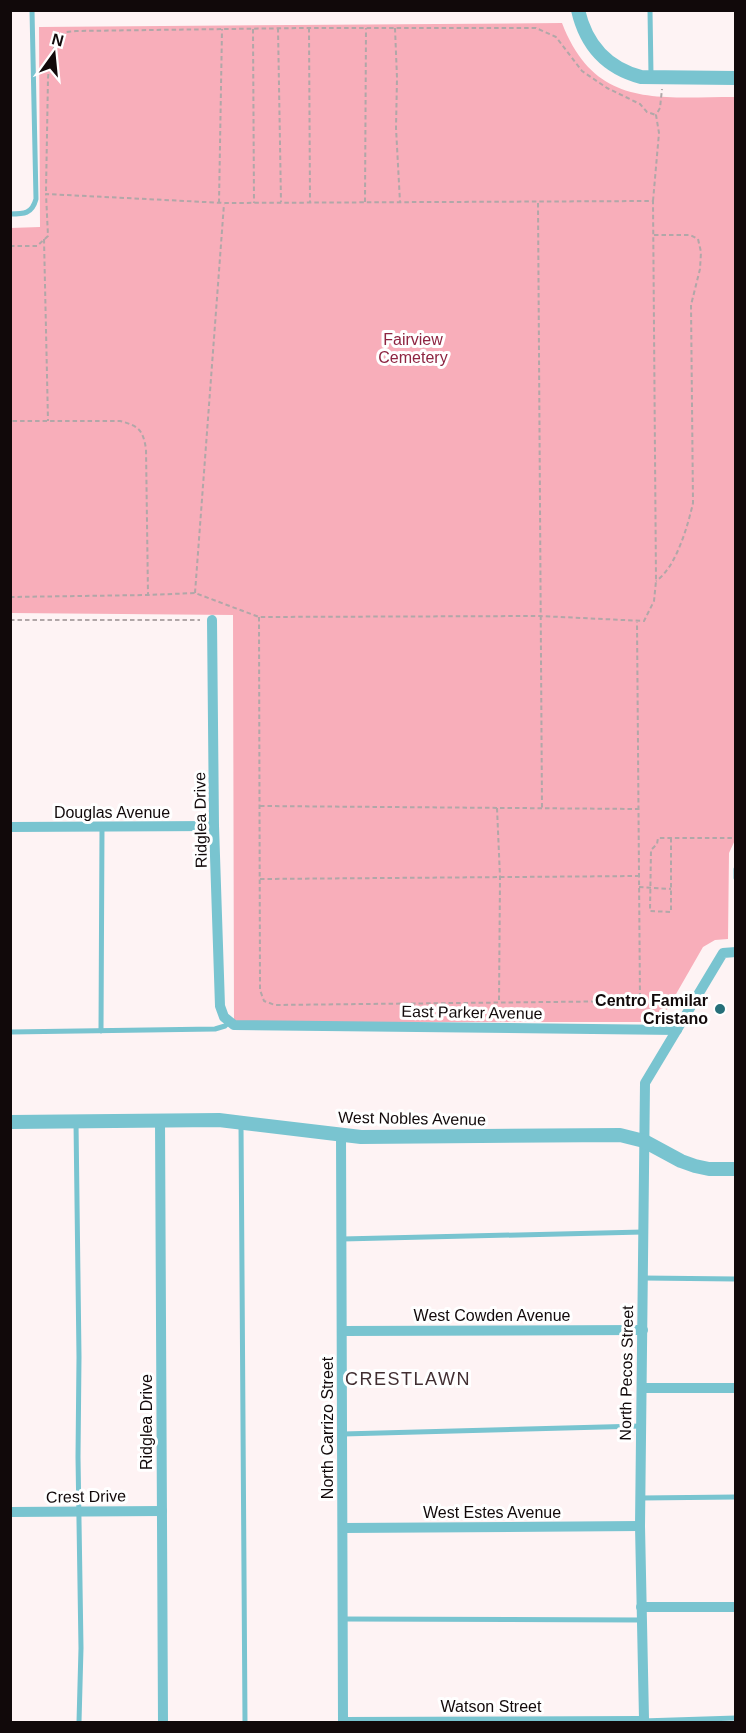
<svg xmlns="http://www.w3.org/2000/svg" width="746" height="1733" viewBox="0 0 746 1733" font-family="Helvetica,sans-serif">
	<rect width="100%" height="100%" fill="#fef3f4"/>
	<path fill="#f8aeba" d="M562,23c33,86 96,74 173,74l1,741 -7,15 -1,86 -13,1 -12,7 -43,75h-426l-1,-407 -222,-2 -1,-385 30,-1 -1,-200z"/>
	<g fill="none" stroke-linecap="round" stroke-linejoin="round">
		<g stroke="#b1a7a8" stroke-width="2" stroke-dasharray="4.5 3" stroke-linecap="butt">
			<path d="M278,28l3,174"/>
			<path d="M309,28l1,174"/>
			<path d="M395,28l2,50 -1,50 4,74"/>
			<path d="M253,29l1,174"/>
			<path d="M46,191l2,-113 2,-22 8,-16 8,-8 10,-1 227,-3h233l20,9 26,34 25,17 33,16 7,8 9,3"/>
			<path d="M653,201l6,-68 -3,-18 4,-7 2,-19"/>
			<path d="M365,202l1,-174"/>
			<path d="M219,203l3,-174"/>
			<path d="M538,203l4,606"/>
			<path d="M654,235h36l8,4 3,13 -1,17 -9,36 2,198c-5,22 -17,65 -37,78"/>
			<path d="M44,239l4,182"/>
			<path d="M10,246h27l11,-10 -2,-42 178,9 429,-2 3,380 -2,20 -10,20 -104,-5 -281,1 -64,-24 -47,2 -2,-146c-3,-19 -7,-23 -26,-28h-110"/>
			<path d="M195,593l29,-389"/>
			<path d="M10,597l138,-2"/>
			<path d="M259,617l1,373 4,11 11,4 365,-4 -3,-379"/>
			<path d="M10,620h190"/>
			<path d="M260,806l378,3"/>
			<path d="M497,808l3,69 -1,125"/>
			<path d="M671,838v74l-21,-1 1,-61 6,-6 1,-6h74"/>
			<path d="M260,879l378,-3"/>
			<path d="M639,887l32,2"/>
		</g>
		<g stroke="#79c4d0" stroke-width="5">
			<path d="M650,10l1,65"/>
			<path d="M10,214c14,0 22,0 26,-15l-4,-189"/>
			<path d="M736,869v9"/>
			<path d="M101,1031l1,-204"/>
			<path d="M10,1032l205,-3 10,-3 4,-4"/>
			<path d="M76,1122l3,235 -1,100 3,191 -2,74"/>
			<path d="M241,1124l4,598"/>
			<path d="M342,1239l301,-7"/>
			<path d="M643,1278l93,1"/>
			<path d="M343,1434l298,-8"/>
			<path d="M641,1498l95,-1"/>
			<path d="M343,1619l298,1"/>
			<path d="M642,1721l94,-3"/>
		</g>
		<g stroke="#79c4d0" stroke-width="10">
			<path d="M212,620l2,206 6,180 4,11 10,8 443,5"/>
			<path d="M10,827l204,-1"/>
			<path d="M160,1121l3,601"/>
			<path d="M341,1134l2,588 297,-1"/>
			<path d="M342,1331l301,-1"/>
			<path d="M642,1388h94"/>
			<path d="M10,1512l152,-1"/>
			<path d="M343,1528l297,-2"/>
			<path d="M641,1607h95"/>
			<path d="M640,1722l4,-3 -4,-193 5,-443 78,-130 13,-1"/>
		</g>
		<g stroke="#79c4d0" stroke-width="14">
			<path d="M578,10c8,35 29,58 63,67l95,1"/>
			<path d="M10,1122l209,-2 142,17 259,-2 24,6 37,20 14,5 14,3h27"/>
		</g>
	</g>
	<circle fill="#266f79" stroke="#fff" stroke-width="2" cx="720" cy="1009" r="6"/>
	<g text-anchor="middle" stroke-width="6" stroke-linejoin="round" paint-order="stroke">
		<g font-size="16" fill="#8d2441" stroke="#fff">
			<text x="413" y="345">Fairview<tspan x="413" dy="18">Cemetery</tspan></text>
		</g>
		<g font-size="16" fill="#11090a" stroke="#fff">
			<text x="112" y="818">Douglas Avenue</text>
			<text transform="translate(200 820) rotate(-91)" y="6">Ridglea Drive</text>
			<text transform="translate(472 1012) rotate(1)" y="6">East Parker Avenue</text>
			<text transform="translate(412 1118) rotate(1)" y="6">West Nobles Avenue</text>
			<text x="492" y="1321">West Cowden Avenue</text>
			<text transform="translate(626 1373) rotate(-89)" y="6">North Pecos Street</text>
			<text transform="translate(146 1422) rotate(-90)" y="6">Ridglea Drive</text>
			<text transform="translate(327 1428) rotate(-90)" y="6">North Carrizo Street</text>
			<text transform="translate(86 1496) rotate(-1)" y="6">Crest Drive</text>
			<text x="492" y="1518">West Estes Avenue</text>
			<text x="491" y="1712">Watson Street</text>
		</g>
		<g font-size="16" font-weight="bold" fill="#11090a" stroke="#fff" text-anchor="end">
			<text x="708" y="1006">Centro Familar<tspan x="708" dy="18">Cristano</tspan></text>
		</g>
		<g font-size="18" letter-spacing="1.5" fill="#422f32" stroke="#fff">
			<text x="408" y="1385">CRESTLAWN</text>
		</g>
	</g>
	<rect width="746" height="1733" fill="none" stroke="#11090a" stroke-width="24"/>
	<g transform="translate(54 54) rotate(15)" stroke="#ffffff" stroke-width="4.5" paint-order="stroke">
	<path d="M0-4.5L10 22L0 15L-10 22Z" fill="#11090a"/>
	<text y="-9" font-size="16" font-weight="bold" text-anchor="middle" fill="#11090a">N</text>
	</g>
</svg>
